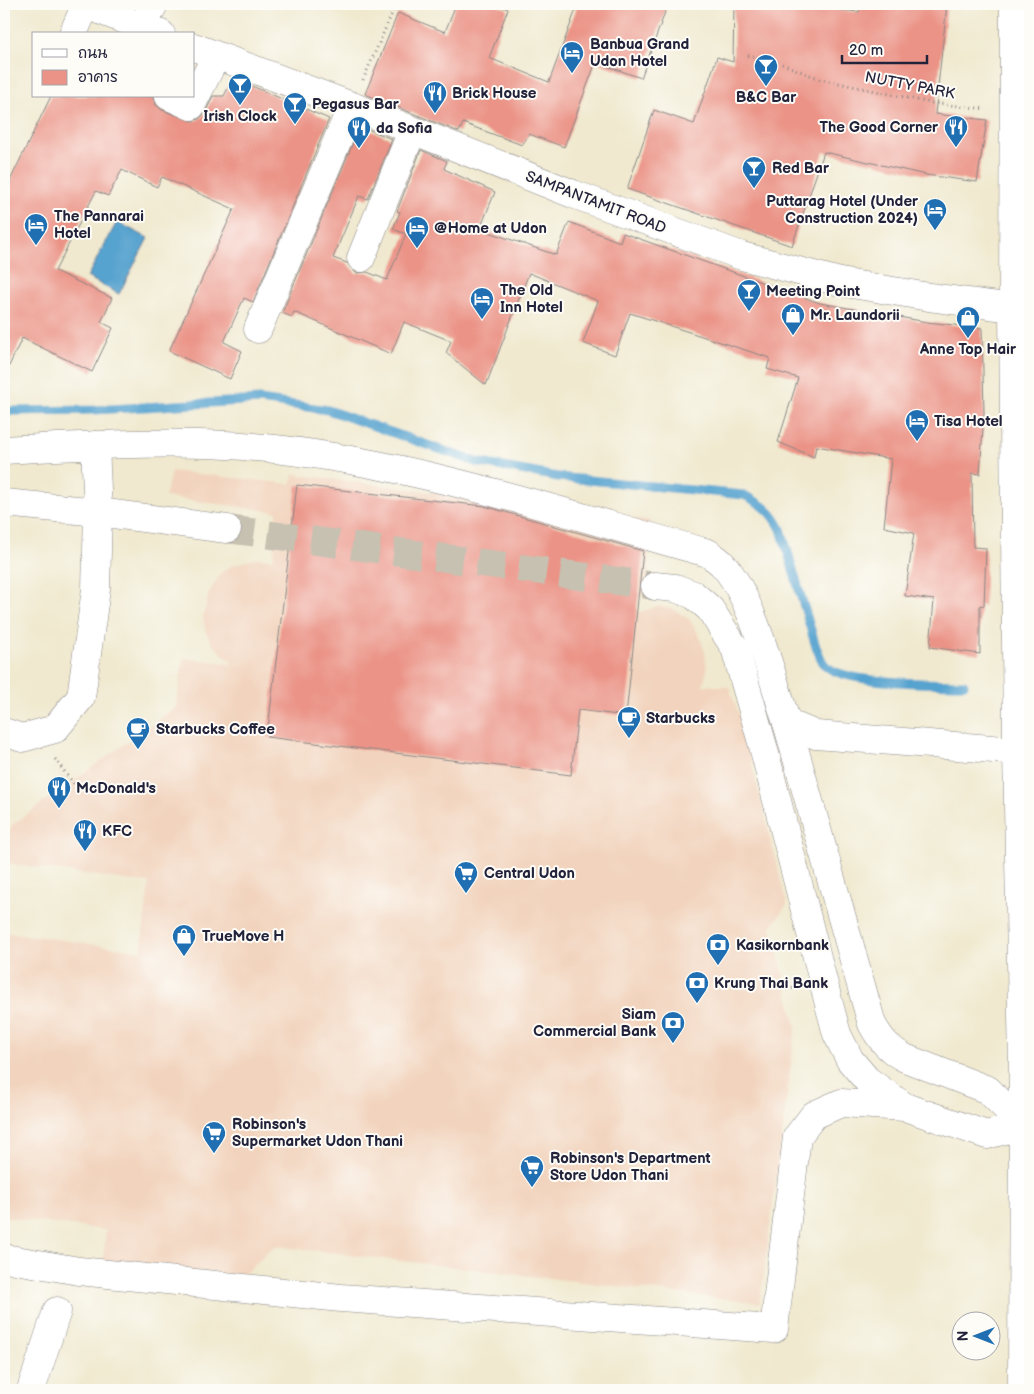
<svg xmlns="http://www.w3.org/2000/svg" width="1034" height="1394" viewBox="0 0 1034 1394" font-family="'Balsamiq Sans','Playpen Sans Thai',sans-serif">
	<rect width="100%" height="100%" fill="#fdfcf7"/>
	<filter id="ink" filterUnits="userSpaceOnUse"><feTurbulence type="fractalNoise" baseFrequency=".02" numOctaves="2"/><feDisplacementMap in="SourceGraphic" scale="10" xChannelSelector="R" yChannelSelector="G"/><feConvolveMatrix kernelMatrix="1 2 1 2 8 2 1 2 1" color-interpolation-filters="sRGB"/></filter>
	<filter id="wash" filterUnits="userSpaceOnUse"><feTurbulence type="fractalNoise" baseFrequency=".0096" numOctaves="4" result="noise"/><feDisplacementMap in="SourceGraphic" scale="20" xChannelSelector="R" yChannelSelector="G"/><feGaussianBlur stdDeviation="1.12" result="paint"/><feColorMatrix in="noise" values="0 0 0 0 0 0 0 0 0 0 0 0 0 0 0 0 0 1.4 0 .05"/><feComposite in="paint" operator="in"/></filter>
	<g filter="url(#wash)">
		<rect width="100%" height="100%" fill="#f0e9cf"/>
		<path fill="#f2d4be" d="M171,471l120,13 3,-10 357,47 -4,71 -11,6 1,15 21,-7 15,3 16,10 10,16 6,17 2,18 -4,15 26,2 12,34 46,184 -16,22 25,99 -36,277 -485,-57 -35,32 -137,-14 3,-34 -102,-13v-285l137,19 8,-68 -145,-20v-18l8,-20 164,-118 7,-49 50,6 -20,-19 -7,-13 -3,-15 6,-24 11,-19 11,-8 26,-8 16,1 4,-47 -112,-15z"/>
		<path fill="#56a3cf" stroke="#3c6285" d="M117,222l31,16 -29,56 -32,-17z"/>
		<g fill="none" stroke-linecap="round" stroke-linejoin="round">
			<path stroke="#56a3cf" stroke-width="9" d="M4,411l90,-1 166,-10 68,10 148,52 82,15 186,18c18,9 28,16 37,34l35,118c3,6 5,14 9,18 19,20 110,18 139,19"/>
		</g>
		<g id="blocks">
			<g fill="#eb9386">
				<path d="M456,4h39l13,5 -19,49 60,24 29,-78h90l-27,74 -45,-16 -32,85 -35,-13 -7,11 -59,-22 -4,9 -94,-38 33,-81 47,19z"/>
				<path d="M734,4h69v2l56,6 1,-8h87l-12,110 52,6 -10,62 -51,-7 -102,-23 -32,94 -165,-57 27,-79 40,14 23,-67 16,5z"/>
				<path d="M233,78l96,41 -76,183 -9,-4 -20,44 18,9 -12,28 -61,-28 65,-142 -72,-32 -5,10 -35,-17 -14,26 -12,-5 -41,80 57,27 -11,24 12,6 -21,44 -70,-34 -18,39v-184l47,-97h103l2,9 6,5 31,11 6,-2 6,-6 8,-17h11z"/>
				<path d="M360,126l32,13 -24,60 -9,-3 -26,62 14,5 9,10 11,-1 20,8 19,-46 -13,-5 7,-17 -3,-1 24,-61 26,11 -3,8 51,23 -15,37 76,26 13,-33 51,20 3,-9 197,70 107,19 55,6 2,85 -4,61 -8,-1 1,74 13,1 -2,58 -4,-1v49l-50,-7 4,-47 -29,-4 9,-63 -30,-6 7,-68 -75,-13 -2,11 -36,-15 20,-64 -31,-9 3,-11 -140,-45 -15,42 -32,-12 15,-42 -69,-28 -43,112 -40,-32 5,-12 -47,-19 -13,32 -97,-42 -2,5 -10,-4z"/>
				<path d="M297,485l187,21 159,45 -17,165 -48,-6 -7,65 -304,-38z"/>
			</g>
		</g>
	</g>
	<g filter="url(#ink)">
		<use href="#blocks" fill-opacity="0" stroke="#898685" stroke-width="1"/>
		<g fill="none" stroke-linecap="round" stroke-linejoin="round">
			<path stroke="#c7c1b1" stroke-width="28" stroke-dasharray="28 14" stroke-linecap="butt" d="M227,529l428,57"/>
			<g stroke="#898685" stroke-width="29">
				<g id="minor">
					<path d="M84,4l77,30"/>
					<path d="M1014,4l-1,304 4,443 6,316 -1,323"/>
					<path d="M143,26l11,-22"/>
					<path d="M73,34l13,-30"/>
					<path d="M194,47l158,59 221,88 169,62 98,26 89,15 84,11h17"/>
					<path d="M169,96l22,10 25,-50"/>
					<path d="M361,258l51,-127"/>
					<path d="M258,329l94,-223"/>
					<path d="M4,450c89,-5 182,-11 271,-1 147,16 291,65 433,104 5,4 11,7 15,12 29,30 50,116 64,158l29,12 214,17"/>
					<path d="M4,503l94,9 129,17"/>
					<path d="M655,586l20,2 19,7 16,14 25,39 28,98 67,262 7,26 13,26 17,20 38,27 82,28 36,-10 7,1"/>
					<path d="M787,723l85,301c8,15 17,26 33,34l83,32 35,35"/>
					<path d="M4,732l18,6 33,-9 26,-32 15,-108 2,-77 -3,-67"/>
					<path d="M4,1258l75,13 262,27 433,31 23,-192 17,-22 27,-12 64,4"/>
					<path d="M31,1390l26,-79"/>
				</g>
			</g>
			<g stroke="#898685" stroke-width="3" stroke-dasharray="1 4" stroke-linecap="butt">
				<path d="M748,55l37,10 35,14 111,24 55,6"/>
				<path d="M363,80l33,-76"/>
				<path d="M55,759l19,25"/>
				<path d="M787,989l9,-1"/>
			</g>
			<use href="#minor" stroke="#fff" stroke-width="28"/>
		</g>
	</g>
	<defs>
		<g id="hotel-pin" transform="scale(1.25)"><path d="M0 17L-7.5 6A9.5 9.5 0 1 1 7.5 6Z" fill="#1f6fb2" stroke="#fdfcf7"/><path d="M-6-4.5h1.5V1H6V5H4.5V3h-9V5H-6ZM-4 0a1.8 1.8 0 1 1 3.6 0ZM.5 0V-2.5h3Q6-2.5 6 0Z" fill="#fff"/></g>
		<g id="bar-pin" transform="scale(1.25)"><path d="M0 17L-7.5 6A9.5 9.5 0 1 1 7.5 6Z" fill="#1f6fb2" stroke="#fdfcf7"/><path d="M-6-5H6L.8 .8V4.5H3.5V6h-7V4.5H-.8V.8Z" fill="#fff"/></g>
		<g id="restaurant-pin" transform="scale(1.25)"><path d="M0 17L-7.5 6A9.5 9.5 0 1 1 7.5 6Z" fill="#1f6fb2" stroke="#fdfcf7"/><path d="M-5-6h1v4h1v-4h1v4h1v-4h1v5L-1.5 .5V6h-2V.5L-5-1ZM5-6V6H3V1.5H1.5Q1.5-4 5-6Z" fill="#fff"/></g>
		<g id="shop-pin" transform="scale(1.25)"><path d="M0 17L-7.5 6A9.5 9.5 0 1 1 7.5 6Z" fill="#1f6fb2" stroke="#fdfcf7"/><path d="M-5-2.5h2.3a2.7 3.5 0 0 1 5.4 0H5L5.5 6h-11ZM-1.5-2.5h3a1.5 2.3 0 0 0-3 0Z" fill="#fff"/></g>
		<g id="cafe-pin" transform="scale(1.25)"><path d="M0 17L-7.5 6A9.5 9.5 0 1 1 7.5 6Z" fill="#1f6fb2" stroke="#fdfcf7"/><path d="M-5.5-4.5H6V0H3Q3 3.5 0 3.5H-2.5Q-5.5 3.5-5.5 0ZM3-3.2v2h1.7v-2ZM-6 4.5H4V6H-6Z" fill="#fff"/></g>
		<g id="supermarket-pin" transform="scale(1.25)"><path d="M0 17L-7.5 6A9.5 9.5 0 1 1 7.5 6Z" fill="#1f6fb2" stroke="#fdfcf7"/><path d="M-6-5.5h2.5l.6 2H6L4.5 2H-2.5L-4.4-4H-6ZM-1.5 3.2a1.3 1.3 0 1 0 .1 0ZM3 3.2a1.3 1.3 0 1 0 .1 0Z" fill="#fff"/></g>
		<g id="bank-pin" transform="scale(1.25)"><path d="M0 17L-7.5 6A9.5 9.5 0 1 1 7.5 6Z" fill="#1f6fb2" stroke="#fdfcf7"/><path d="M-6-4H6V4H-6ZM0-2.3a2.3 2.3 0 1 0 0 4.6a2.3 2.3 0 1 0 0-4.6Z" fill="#fff"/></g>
	</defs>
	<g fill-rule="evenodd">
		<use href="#hotel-pin" x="572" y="53"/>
		<use href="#bar-pin" x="766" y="66"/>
		<use href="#bar-pin" x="240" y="85"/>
		<use href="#restaurant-pin" x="435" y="93"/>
		<use href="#bar-pin" x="295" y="104"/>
		<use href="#restaurant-pin" x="956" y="127"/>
		<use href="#restaurant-pin" x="359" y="128"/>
		<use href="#bar-pin" x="754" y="168"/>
		<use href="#hotel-pin" x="935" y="210"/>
		<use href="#hotel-pin" x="36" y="225"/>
		<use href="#hotel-pin" x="417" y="228"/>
		<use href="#bar-pin" x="749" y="291"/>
		<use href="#hotel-pin" x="482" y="299"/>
		<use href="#shop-pin" x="793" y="315"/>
		<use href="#shop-pin" x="968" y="318"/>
		<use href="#hotel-pin" x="917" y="421"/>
		<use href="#cafe-pin" x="629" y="718"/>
		<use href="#cafe-pin" x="138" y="729"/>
		<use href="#restaurant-pin" x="59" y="788"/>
		<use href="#restaurant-pin" x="85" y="831"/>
		<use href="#supermarket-pin" x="466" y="873"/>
		<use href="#shop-pin" x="184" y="936"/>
		<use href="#bank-pin" x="718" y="945"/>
		<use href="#bank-pin" x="697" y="983"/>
		<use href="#bank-pin" x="673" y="1023"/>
		<use href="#supermarket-pin" x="214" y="1133"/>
		<use href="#supermarket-pin" x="532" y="1167"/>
	</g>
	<g text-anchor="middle" stroke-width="4" stroke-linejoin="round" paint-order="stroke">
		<g font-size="15" font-weight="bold" fill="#22223b" stroke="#fdfcf7" text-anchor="start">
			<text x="590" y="49">Banbua Grand<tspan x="590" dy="17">Udon Hotel</tspan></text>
			<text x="452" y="98">Brick House</text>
			<text x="766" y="102" text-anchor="middle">B&amp;C Bar</text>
			<text x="312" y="109">Pegasus Bar</text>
			<text x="240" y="121" text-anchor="middle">Irish Clock</text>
			<text x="938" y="132" text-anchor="end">The Good Corner</text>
			<text x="376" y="133">da Sofia</text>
			<text x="772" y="173">Red Bar</text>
			<text x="918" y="206" text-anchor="end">Puttarag Hotel (Under<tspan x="918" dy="17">Construction 2024)</tspan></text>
			<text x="54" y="221">The Pannarai<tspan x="54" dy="17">Hotel</tspan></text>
			<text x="434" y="233">@Home at Udon</text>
			<text x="500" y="295">The Old<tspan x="500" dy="17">Inn Hotel</tspan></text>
			<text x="766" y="296">Meeting Point</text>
			<text x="810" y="320">Mr. Laundorii</text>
			<text x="968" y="354" text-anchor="middle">Anne Top Hair</text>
			<text x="934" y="426">Tisa Hotel</text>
			<text x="646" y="723">Starbucks</text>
			<text x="156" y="734">Starbucks Coffee</text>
			<text x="76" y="793">McDonald's</text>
			<text x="102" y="836">KFC</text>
			<text x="484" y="878">Central Udon</text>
			<text x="202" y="941">TrueMove H</text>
			<text x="736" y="950">Kasikornbank</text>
			<text x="714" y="988">Krung Thai Bank</text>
			<text x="656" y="1019" text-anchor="end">Siam<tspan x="656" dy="17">Commercial Bank</tspan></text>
			<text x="232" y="1129">Robinson's<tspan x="232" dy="17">Supermarket Udon Thani</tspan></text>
			<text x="550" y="1163">Robinson's Department<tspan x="550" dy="17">Store Udon Thani</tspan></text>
		</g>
		<g font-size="15" fill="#22223b" stroke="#fdfcf7">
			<text transform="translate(910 85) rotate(11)" y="5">NUTTY PARK</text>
			<text transform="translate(596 202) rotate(21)" y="5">SAMPANTAMIT ROAD</text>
		</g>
	</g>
	<rect width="1034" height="1394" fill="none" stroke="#fdfcf7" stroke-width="20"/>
	<rect x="32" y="32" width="162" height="65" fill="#fdfcf7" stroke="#a5a5ac"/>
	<rect x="42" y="49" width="25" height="8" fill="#ffffff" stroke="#a5a5ac"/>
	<text x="78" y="58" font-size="15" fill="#22223b">ถนน</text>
	<rect x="42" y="70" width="25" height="15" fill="#eb9386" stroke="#a5a5ac"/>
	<text x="78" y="82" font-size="15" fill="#22223b">อาคาร</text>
	<g transform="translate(976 1336) rotate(270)"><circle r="24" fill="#fdfcf7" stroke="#a5a5ac"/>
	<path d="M0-4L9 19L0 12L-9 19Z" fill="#1f6fb2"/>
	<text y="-8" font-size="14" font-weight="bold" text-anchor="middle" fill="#22223b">N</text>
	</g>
	<path d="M842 55v8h85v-8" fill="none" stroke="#22223b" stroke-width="2.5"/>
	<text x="849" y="55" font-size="15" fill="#22223b" stroke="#fdfcf7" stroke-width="4" paint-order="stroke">20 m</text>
</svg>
